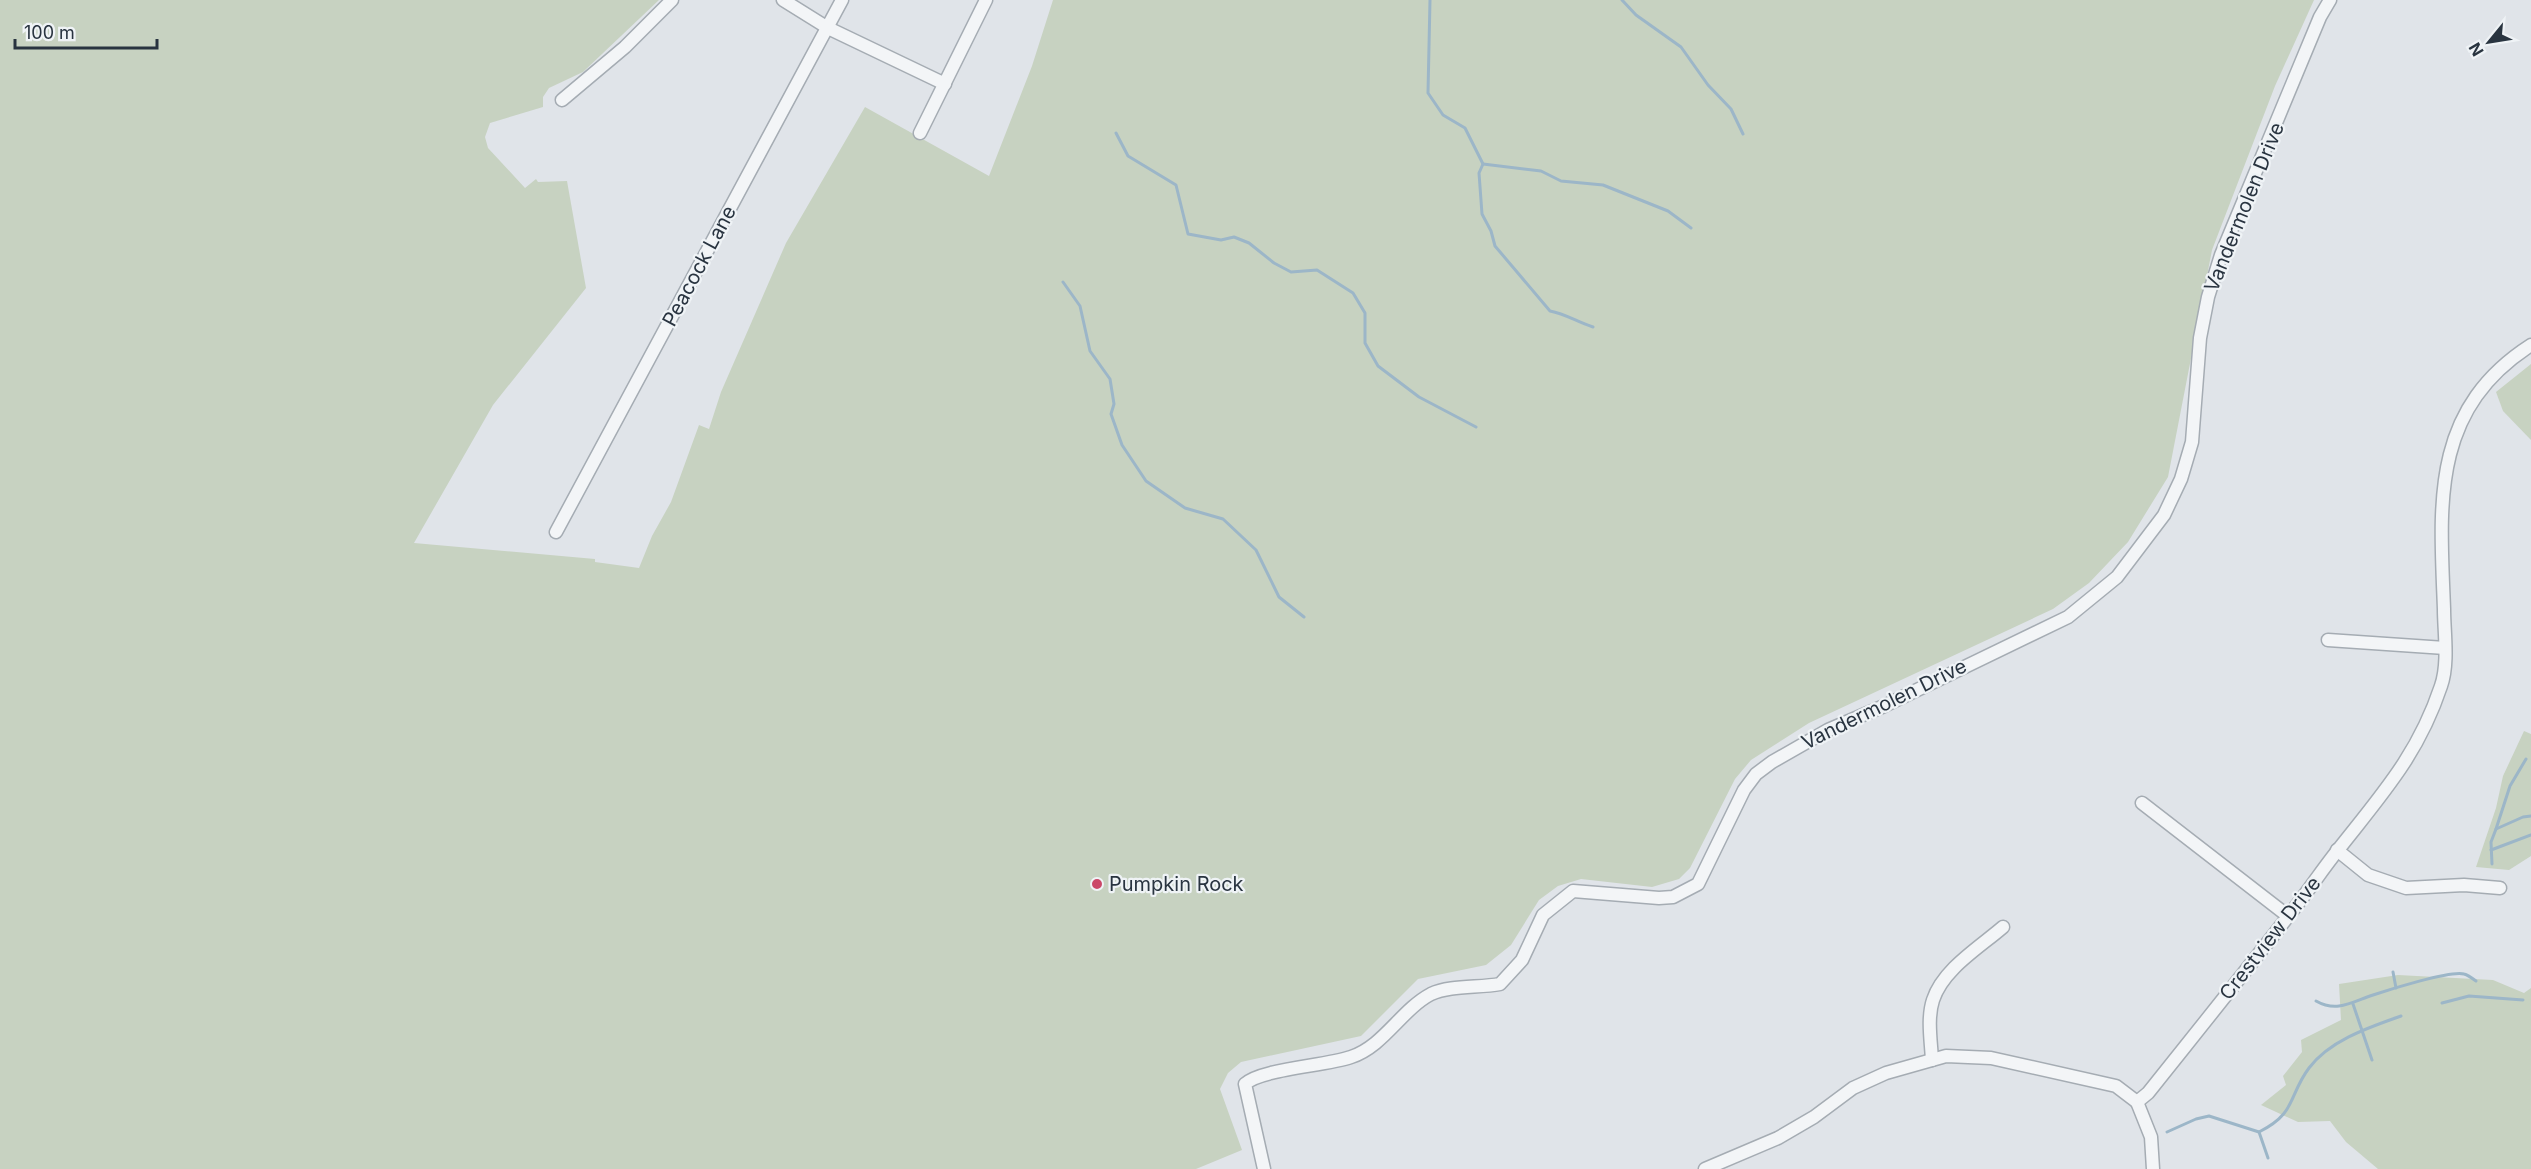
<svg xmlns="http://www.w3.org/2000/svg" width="2531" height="1169" viewBox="0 0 2531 1169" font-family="Inter,sans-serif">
	<rect width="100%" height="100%" fill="#e0e4e9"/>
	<g fill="#c7d2c1">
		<path d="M0,0h659l-76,72 -34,16 -6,9v10l-53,16 -5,14 3,11 37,40 11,-9 2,3 29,-1 19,107 -93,117 -79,138 181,16v3l44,6 13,-32 19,-34 28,-77 10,4 12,-37 65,-149 79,-136 124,69 43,-110 21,-66h1261l-39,86 -63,164 -44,227 -40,65 -39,41 -36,26 -244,114 -58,37 -16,19 -45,89 -11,11 -27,8 -71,-8 -23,7 -19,14 -28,45 -25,20 -68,14 -57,57 -120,26 -13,11 -8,16 22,61 -46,19h-1196z"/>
		<path d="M2531,364v76l-28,-29 -7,-19z"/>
		<path d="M2524,731l7,3v122l-22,14 -33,-3 20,-59 7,-32z"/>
		<path d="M2398,975l95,5 31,13 7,-5v181h-153l-32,-27 -16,-21 -32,1 -37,-17 25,-20 -3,-9 19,-24 -1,-12 40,-20 -2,-36z"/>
	</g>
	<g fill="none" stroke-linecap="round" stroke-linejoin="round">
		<g stroke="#9cb6c8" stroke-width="3">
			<path d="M1430,0l-2,93 15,22 22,13 18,36 -4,9 3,41 9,17 4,15 55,65c16,3 27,11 43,16"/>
			<path d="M1622,0l14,15 45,32 27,38 23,24 12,25"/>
			<path d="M1116,133l12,23 48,29 12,49 33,6 13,-3 15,6 25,20 17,9 26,-2 36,23 12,20v30l13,23 41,31 57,30"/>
			<path d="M1483,164l58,7 20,10 42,4 65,26 23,17"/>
			<path d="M1063,282l17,24 10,45 20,28 4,25 -3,10 11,31 24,36 39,27 38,11 33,31 23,47 25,20"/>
			<path d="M2496,829l14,-43 16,-27"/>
			<path d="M2491,850l40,-15"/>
			<path d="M2492,864l-1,-22 5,-13 27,-12 8,-1"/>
			<path d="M2393,972l3,16"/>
			<path d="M2316,1001c21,12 36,1 57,-6 15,-5 78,-25 91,-21 4,1 8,4 12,7"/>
			<path d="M2442,1003l27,-7 54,4"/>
			<path d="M2353,1004l19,56"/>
			<path d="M2167,1132l29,-13 13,-3 50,16c38,-19 29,-36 50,-64 21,-28 61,-41 92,-52"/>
			<path d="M2259,1132l9,26"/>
		</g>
		<g stroke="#a5acb3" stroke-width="15">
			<g id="street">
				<path d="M783,0l45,28 117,56"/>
				<path d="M562,100l63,-53 47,-47"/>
				<path d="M920,133l66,-133"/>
				<path d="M556,532l286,-532"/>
				<path d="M2328,640l117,8"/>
				<path d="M2142,803l146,113"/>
				<path d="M2337,850l31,25 38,13 58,-3 36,3"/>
				<path d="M1932,1060c-1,-19 -5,-42 1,-60 10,-31 47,-53 70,-73"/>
				<path d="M2137,1102l14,35 2,32"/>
				<path d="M1264,1169l-19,-85c16,-15 80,-18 106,-27 33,-11 50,-47 80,-63 19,-9 48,-6 69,-10l22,-24 21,-45 30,-24 86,7 14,-1 25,-13 46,-94 12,-16 16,-12 56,-32 56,-24 184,-89 49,-40 47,-62 17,-36 11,-37 8,-104 8,-41 13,-42 99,-238 10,-17"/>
				<path d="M1705,1169l73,-31 36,-21 39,-29 33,-15 60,-17 45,2 125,28 21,16 11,-9c51,-64 102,-127 152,-192 13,-17 25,-35 38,-51 44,-56 80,-95 103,-164 8,-23 3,-54 3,-77 -4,-105 -14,-199 87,-264"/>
			</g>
		</g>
		<use href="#street" stroke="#f3f5f7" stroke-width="12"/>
	</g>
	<circle fill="#cb4869" stroke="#eff3f6" stroke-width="2" cx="1097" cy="884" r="6"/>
	<g text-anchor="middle" stroke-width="4.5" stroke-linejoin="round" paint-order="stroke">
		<g font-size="20" fill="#293440" stroke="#eff3f6">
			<text transform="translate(2244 207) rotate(-68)" y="7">Vandermolen Drive</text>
			<text transform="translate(699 266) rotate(-62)" y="7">Peacock Lane</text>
			<text transform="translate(1884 704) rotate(-26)" y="7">Vandermolen Drive</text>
			<text transform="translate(2270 938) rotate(-52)" y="7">Crestview Drive</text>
		</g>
		<g font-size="20" fill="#293440" stroke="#eff3f6" text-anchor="start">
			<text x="1109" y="891">Pumpkin Rock</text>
		</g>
	</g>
	<g transform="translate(2489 42) rotate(240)" stroke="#eff3f6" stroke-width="4.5" paint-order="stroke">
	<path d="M0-4.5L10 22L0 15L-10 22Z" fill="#293440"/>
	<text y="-9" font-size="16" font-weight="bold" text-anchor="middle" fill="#293440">N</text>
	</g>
	<path d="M15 39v9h142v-9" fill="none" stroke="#293440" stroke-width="3"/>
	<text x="24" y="39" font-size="18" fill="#293440" stroke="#eff3f6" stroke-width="4.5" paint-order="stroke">100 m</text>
</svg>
